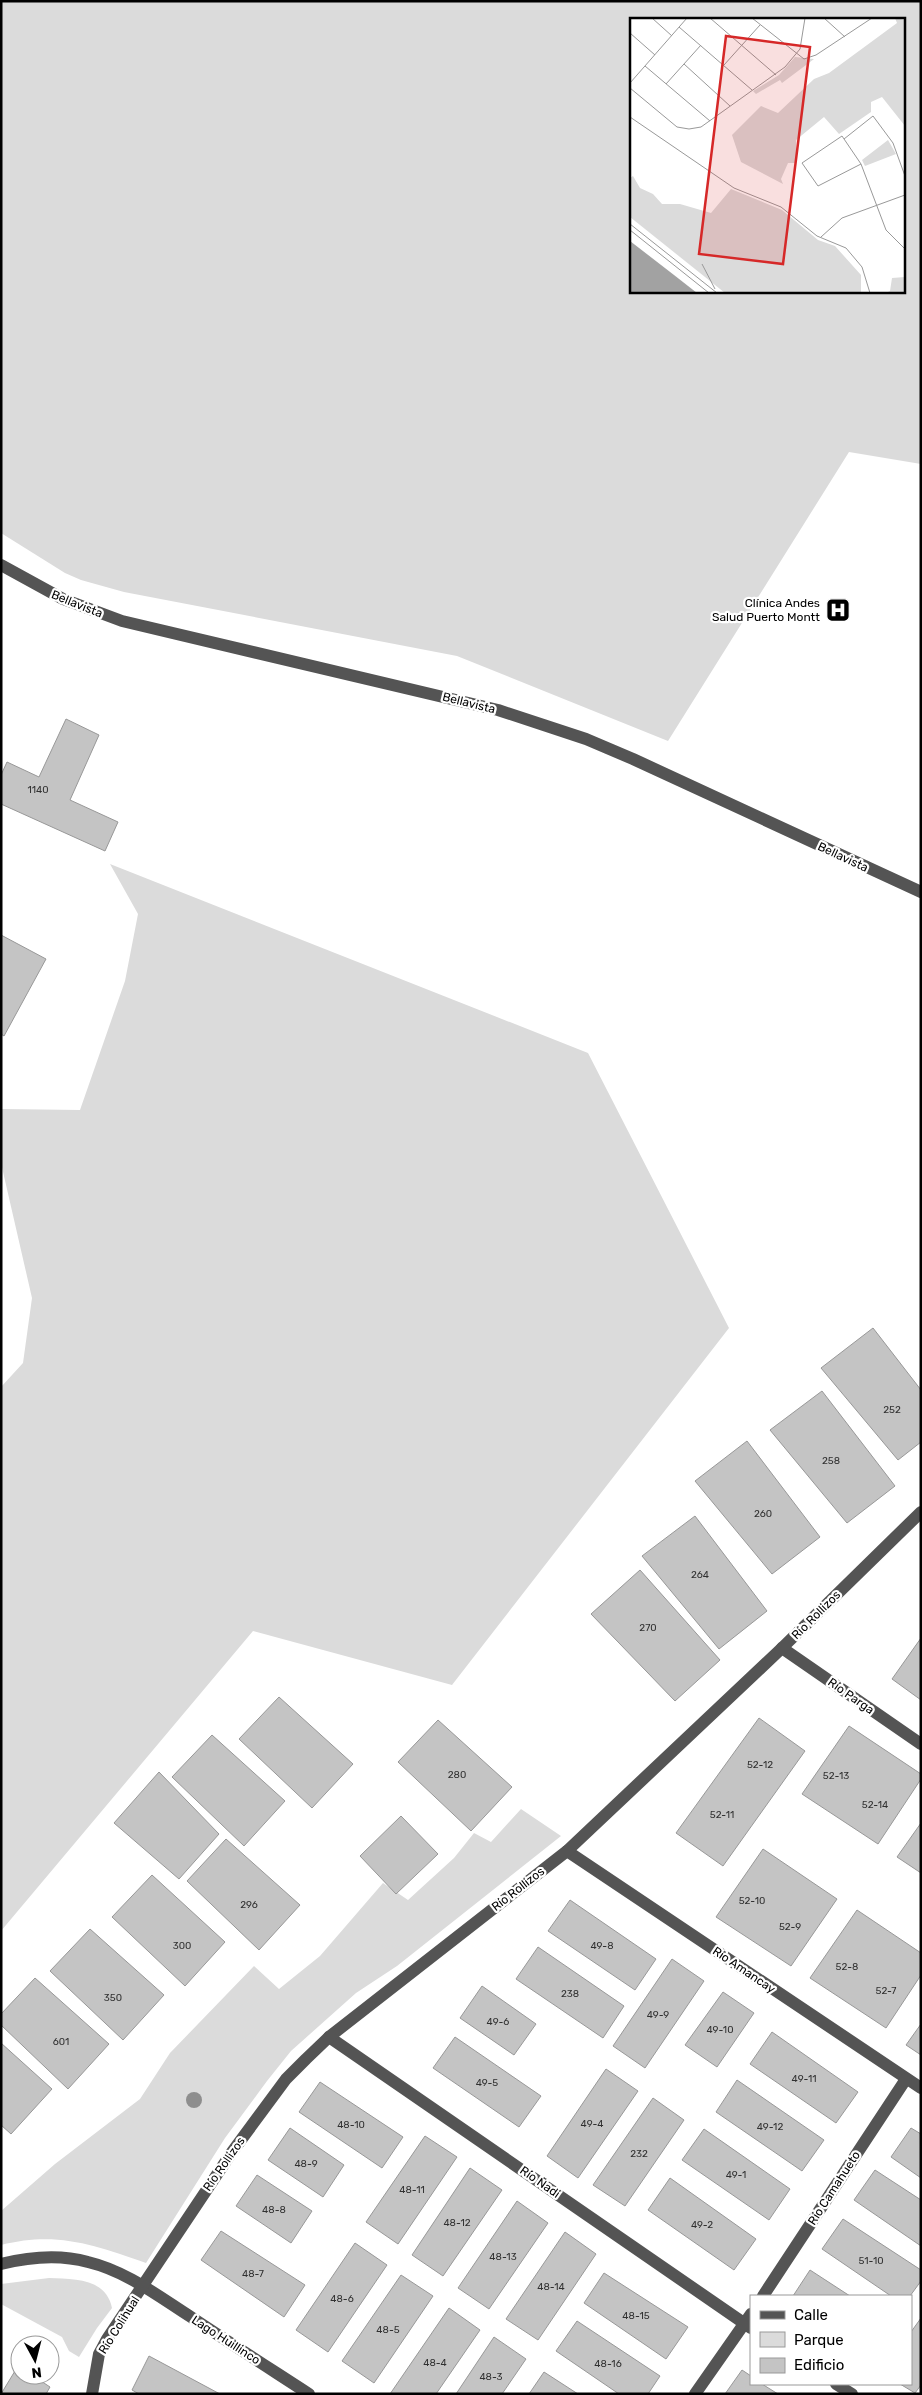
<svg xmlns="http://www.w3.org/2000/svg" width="922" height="2395" viewBox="0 0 922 2395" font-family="Rubik,sans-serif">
	<rect width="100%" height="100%" fill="#fff"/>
	<g fill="#dbdbdb" fill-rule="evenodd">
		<path d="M1,1h920v463l-72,-12 -181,289 -211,-85 -333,-64 -43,-12 -16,-7 -64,-40zM631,19h272v272h-272z"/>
		<path d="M110,864l478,189 141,275 -277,357 -199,-54 -252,300v-544l22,-24 9,-65 -31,-135v-54l79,1 45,-129 13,-67z"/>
		<path d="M521,1809l40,27 -164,130 -41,27 -65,58 -24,30 -42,57 -79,125c-52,-18 -89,-32 -145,-18v-34l54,-47 85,-65 30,-46 84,-87 25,23 41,-33 63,-73 25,17 46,-42 20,-25 17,9z"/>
		<path d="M49,2278c25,1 57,0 63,30l-15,20 -18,29 -10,-6 -7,-14 -61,-33v-20z"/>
	</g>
	<g fill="#c4c4c4" stroke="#989898">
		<path d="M66,719l33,16 -29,65 48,22 -13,29 -104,-47v-29l6,-13 32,15z"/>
		<path d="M1,935l45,24 -42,77 -3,-2z"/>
		<path d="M873,1328l48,62v52l-23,18 -77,-92z"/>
		<path d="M822,1391l73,95 -48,37 -77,-93z"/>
		<path d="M747,1441l73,96 -48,37 -77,-93z"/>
		<path d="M695,1516l72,95 -48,38 -77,-93z"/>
		<path d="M640,1570l80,90 -45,41 -84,-87z"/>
		<path d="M921,1638v62l-29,-21z"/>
		<path d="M279,1697l74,67 -41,44 -73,-69z"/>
		<path d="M759,1718l46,33 -82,115 -47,-33z"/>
		<path d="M438,1720l74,67 -41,44 -73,-69z"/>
		<path d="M849,1726l72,48v5l-43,65 -76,-50z"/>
		<path d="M212,1735l73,66 -41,45 -72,-69z"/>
		<path d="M159,1772l60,62 -40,45 -65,-56z"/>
		<path d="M401,1816l37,38 -42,40 -36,-38z"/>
		<path d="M921,1823v50l-24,-16z"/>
		<path d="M226,1839l74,66 -41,45 -72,-69z"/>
		<path d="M763,1849l74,50 -46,67 -75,-49z"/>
		<path d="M152,1875l73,67 -40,44 -73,-69z"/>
		<path d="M570,1900l86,59 -21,31 -87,-59z"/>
		<path d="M857,1910l64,43v22l-35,53 -76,-50z"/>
		<path d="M90,1929l74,66 -41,45 -73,-69z"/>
		<path d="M538,1947l86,59 -21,32 -87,-59z"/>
		<path d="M672,1959l32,22 -59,87 -32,-22z"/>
		<path d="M35,1978l74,66 -41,45 -67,-64v-11z"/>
		<path d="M482,1986l54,38 -22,31 -54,-37z"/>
		<path d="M723,1992l31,21 -37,54 -32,-22z"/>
		<path d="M921,2024v31l-15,-10z"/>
		<path d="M772,2032l86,60 -22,31 -86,-59z"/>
		<path d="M455,2037l86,59 -22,31 -86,-59z"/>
		<path d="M1,2043l51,46 -41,45 -10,-9z"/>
		<path d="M606,2069l32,22 -60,87 -31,-22z"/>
		<path d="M737,2080l87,60 -22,31 -86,-59z"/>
		<path d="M320,2082l83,55 -21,31 -83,-56z"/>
		<path d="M653,2098l31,22 -59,86 -32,-21z"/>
		<path d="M290,2128l54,37 -21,32 -55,-37z"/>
		<path d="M911,2128l10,6v44l-30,-21z"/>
		<path d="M704,2129l86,60 -21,31 -87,-60z"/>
		<path d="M425,2136l32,21 -59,87 -32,-22z"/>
		<path d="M470,2168l32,22 -59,86 -31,-21z"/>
		<path d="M875,2170l46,30v46l-67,-46z"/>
		<path d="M257,2175l55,36 -21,32 -55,-37z"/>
		<path d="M670,2178l86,61 -22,31 -86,-60z"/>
		<path d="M517,2201l31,22 -59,86 -31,-21z"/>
		<path d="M843,2219l78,51v11l-11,15h-19l-69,-47z"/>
		<path d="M221,2231l84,54 -21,32 -83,-57z"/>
		<path d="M565,2232l31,22 -58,86 -32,-21z"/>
		<path d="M355,2243l32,22 -59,87 -32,-22z"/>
		<path d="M810,2270l40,26h-57z"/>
		<path d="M604,2273l84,54 -22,32 -82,-56z"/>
		<path d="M401,2275l32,21 -59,87 -32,-22z"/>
		<path d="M449,2308l31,22 -44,64h-46z"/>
		<path d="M921,2318v67l-6,8 -15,-9h11v-52z"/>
		<path d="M577,2321l83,55 -12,18h-29l-63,-43z"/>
		<path d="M494,2337l32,22 -24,35h-46z"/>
		<path d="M149,2356l71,38h-81l-7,-4z"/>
		<path d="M18,2366l2,9h12l18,12 -4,7h-45z"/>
		<path d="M742,2370l9,6v8h11l16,10h-53z"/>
		<path d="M544,2372l34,22h-49z"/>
	</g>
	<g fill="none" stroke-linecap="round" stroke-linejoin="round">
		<g stroke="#545454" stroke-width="12">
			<path d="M1,565l62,34 59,22 376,89 88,29 47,20 288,133"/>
			<path d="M782,1648l139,96"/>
			<path d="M567,1851l354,237"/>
			<path d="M329,2037l422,291"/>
			<path d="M1,2264c28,-7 58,-10 87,-2 38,9 70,34 103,55 39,26 78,51 118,77"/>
			<path d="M763,2296l143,-217"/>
			<path d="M836,2384l16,10"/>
			<path d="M92,2394l7,-40 8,-15 125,-187 54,-73 20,-20 23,-22 238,-186 215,-203 139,-136"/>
			<path d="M695,2394l56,-80"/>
		</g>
	</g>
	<circle fill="#8e8e8e" cx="194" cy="2100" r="8"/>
	<defs>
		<g id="hospital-square" transform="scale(1.25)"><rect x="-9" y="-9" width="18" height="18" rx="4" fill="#000" stroke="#fff"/><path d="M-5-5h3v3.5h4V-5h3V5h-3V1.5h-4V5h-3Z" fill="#fff"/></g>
	</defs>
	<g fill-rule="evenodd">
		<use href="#hospital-square" x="838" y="610"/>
	</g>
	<g text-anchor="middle" stroke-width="4.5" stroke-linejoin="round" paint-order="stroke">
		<g font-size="10" fill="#313131">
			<text x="38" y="793">1140</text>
			<text x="892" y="1413">252</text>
			<text x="831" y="1464">258</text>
			<text x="763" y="1517">260</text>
			<text x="700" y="1578">264</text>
			<text x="648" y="1631">270</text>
			<text x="760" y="1768">52-12</text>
			<text x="457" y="1778">280</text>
			<text x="836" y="1779">52-13</text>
			<text x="875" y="1808">52-14</text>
			<text x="722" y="1818">52-11</text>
			<text x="752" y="1904">52-10</text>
			<text x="249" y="1908">296</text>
			<text x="790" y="1930">52-9</text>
			<text x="182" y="1949">300</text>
			<text x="602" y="1949">49-8</text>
			<text x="847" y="1970">52-8</text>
			<text x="886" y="1994">52-7</text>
			<text x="570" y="1997">238</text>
			<text x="113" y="2001">350</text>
			<text x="658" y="2018">49-9</text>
			<text x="498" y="2025">49-6</text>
			<text x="720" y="2033">49-10</text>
			<text x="61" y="2045">601</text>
			<text x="804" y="2082">49-11</text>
			<text x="487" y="2086">49-5</text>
			<text x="592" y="2127">49-4</text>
			<text x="351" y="2128">48-10</text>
			<text x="770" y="2130">49-12</text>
			<text x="639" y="2157">232</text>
			<text x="306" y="2167">48-9</text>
			<text x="736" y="2178">49-1</text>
			<text x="412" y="2193">48-11</text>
			<text x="274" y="2213">48-8</text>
			<text x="457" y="2226">48-12</text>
			<text x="702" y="2228">49-2</text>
			<text x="503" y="2260">48-13</text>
			<text x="871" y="2264">51-10</text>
			<text x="253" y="2277">48-7</text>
			<text x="551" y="2290">48-14</text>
			<text x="342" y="2302">48-6</text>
			<text x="636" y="2319">48-15</text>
			<text x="388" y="2333">48-5</text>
			<text x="435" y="2366">48-4</text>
			<text x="608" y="2367">48-16</text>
			<text x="491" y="2380">48-3</text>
		</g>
		<g font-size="12" fill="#000" stroke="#fff" text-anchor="end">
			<text x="820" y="607">Clínica Andes<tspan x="820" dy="14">Salud Puerto Montt</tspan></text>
		</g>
		<g font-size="12" fill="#000" stroke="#fff">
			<text transform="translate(77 604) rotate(22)" y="4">Bellavista</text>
			<text transform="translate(469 703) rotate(14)" y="4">Bellavista</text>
			<text transform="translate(843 857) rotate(25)" y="4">Bellavista</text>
			<text transform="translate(816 1615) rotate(-45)" y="4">Río Rollizos</text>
			<text transform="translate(851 1696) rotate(35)" y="4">Río Parga</text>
			<text transform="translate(518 1889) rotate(-38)" y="4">Río Rollizos</text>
			<text transform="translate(744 1970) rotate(34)" y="4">Río Amancay</text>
			<text transform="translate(224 2164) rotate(-55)" y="4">Río Rollizos</text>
			<text transform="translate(540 2182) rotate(35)" y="4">Río Ñadi</text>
			<text transform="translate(834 2188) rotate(-57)" y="4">Río Camahueto</text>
			<text transform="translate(119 2325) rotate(-58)" y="4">Río Colihual</text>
			<text transform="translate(226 2340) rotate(33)" y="4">Lago Huillinco</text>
		</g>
	</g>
	<g transform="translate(630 18)">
		<rect width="275" height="275" fill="#fff"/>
		<path d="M265,0l10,2v106l-23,-29 -11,5v10l-32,22 -15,-17 -28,23v23h-8l-7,16 2,5 -42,-22 -9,-27 29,-29 17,7 36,-34 15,-6 68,-50zM165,39l19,2 -32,24 -2,-3 -24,14 -3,-3 26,-16zM258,122l8,14 -31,12 -3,-6zM3,158l7,12 13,6 9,10h18l31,9 20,-24 51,21 36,30 17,6 26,29v18h-136l-95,-76v-39zM275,259v16h-19l4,-2 2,-13z" fill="#dbdbdb"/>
		<path d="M0,223l44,34 23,18h-67z" fill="#a2a2a2"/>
		<path fill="none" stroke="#999" stroke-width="1" d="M22,0l20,18M80,0l66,57M122,0l52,41 12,-4 56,-37M194,0l21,19M49,9l73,63M0,15l25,22M54,46l46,42M94,47l36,-40M15,48l65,55M0,65l57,-65M36,66l35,-39M0,70l47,39 12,2 12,-2 84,-60 15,-18 5,-31M0,99l104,71 47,19 36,29 29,12 16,19 8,26M214,121l29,-23 20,27 12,33M231,146l-43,22 -16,-23 40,-27 19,28 25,66 19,19M0,206l87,69M0,212l79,63M191,219l21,-19 63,-23M72,246l13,25"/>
		<path fill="#d62828" fill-opacity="0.15" stroke="#d62828" stroke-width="2.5" d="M96,18l84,11 -27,217 -84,-10z"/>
		<rect width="275" height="275" fill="none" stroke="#000" stroke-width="2.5"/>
	</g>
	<rect width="922" height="2395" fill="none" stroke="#000000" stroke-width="5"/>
	<rect x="750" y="2295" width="162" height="90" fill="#ffffff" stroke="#999999"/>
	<rect x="760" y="2311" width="25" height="8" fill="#545454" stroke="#999999"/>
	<text x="794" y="2320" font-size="15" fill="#000000">Calle</text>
	<rect x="760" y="2332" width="25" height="15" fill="#dbdbdb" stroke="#999999"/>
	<text x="794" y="2345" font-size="15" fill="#000000">Parque</text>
	<rect x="760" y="2358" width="25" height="15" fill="#c4c4c4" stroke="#999999"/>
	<text x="794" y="2370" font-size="15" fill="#000000">Edificio</text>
	<g transform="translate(35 2360) rotate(173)"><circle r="24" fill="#ffffff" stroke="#999999"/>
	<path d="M0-4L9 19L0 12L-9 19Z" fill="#000000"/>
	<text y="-8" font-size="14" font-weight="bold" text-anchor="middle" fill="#000000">N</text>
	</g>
</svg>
